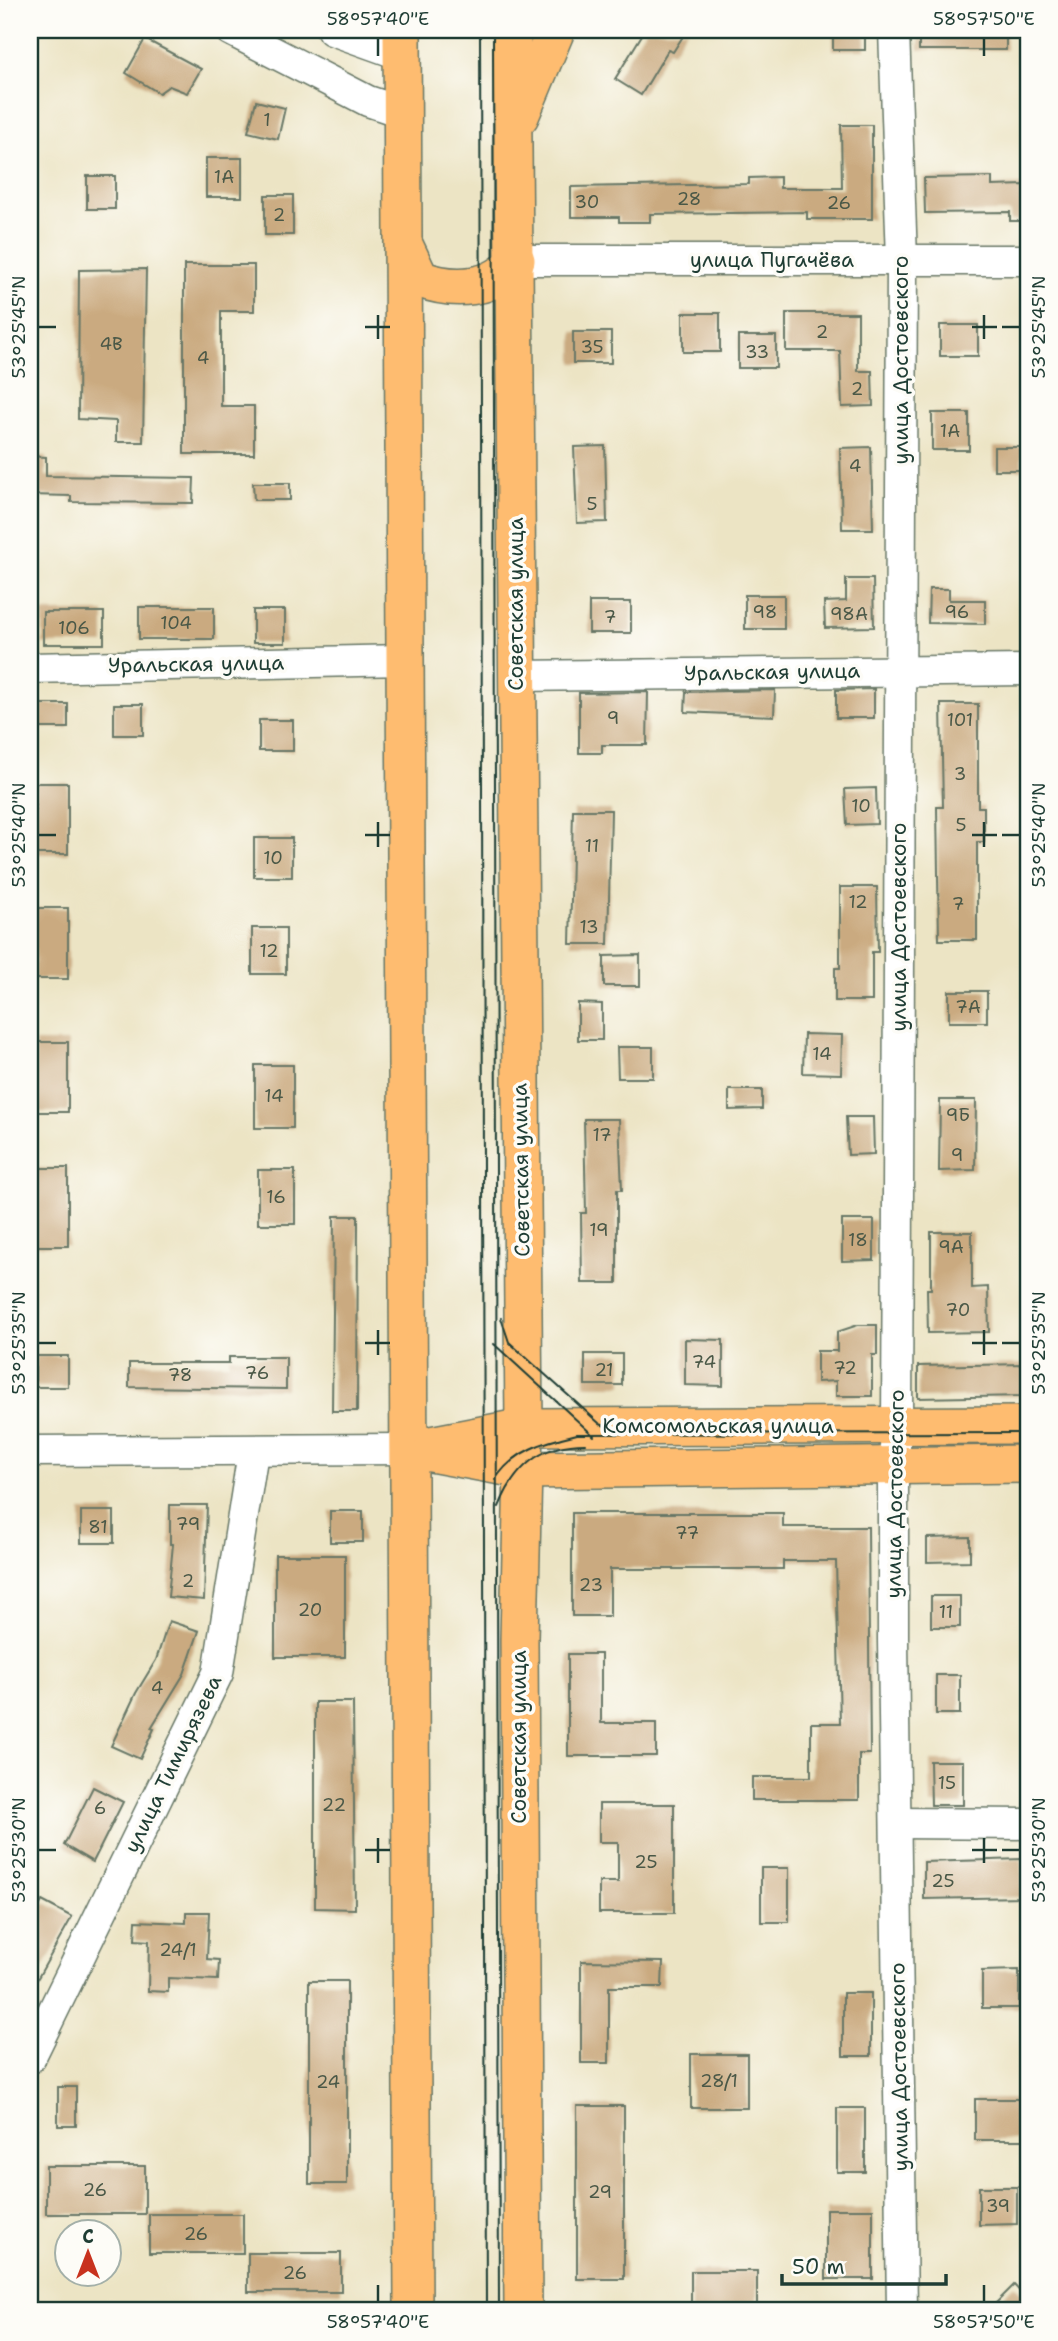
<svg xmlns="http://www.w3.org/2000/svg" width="1058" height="2341" viewBox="0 0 1058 2341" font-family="'Shantell Sans',sans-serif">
	<rect width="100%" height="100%" fill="#fdfcf7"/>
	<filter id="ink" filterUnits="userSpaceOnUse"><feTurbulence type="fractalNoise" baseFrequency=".0143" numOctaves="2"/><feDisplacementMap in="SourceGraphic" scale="14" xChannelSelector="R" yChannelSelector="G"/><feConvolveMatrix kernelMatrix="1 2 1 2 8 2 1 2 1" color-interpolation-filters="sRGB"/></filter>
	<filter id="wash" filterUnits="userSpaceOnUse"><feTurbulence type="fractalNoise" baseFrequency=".00686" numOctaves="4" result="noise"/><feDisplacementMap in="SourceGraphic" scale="28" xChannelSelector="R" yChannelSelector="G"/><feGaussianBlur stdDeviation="1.57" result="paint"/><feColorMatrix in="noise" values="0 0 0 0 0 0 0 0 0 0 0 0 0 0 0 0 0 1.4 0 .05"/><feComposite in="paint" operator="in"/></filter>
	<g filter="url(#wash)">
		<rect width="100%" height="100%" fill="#ece4c4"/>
		<g id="blocks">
			<g fill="#caaa80">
				<path d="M645,30h42l-14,22 -5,-2 -27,45 -26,-16z"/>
				<rect x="833" y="30" width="32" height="20"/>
				<rect x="919" y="30" width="87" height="20"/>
				<path d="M145,39l56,30 -14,24 -18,-7 -10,7 -33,-20z"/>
				<path d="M256,101l29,7 -7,31 -30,-7z"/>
				<path d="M841,125h31v94h-65v-7l-157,2v8h-31v-5h-48v-30l178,-3v-6l31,-1v11h62z"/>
				<rect x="206" y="158" width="36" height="39"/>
				<rect x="87" y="176" width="28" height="33"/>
				<path d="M992,177v9l36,-1v36h-18v-9l-85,1 -1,-35z"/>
				<rect x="265" y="195" width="28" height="40"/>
				<path d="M184,265h70v46h-33v95h33v48h-70z"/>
				<path d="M146,269l-3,173h-27v-21l-38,-2 1,-149z"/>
				<rect x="683" y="313" width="37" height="39"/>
				<path d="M786,313h72v58h14l1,35 -31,1 -2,-56h-54z"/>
				<rect x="940" y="325" width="38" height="31"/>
				<rect x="573" y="332" width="38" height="31"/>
				<rect x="738" y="336" width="38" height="32"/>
				<rect x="932" y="413" width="37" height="37"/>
				<path d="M605,446l2,76 -30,1 -3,-76z"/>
				<path d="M871,447l2,82h-31l-2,-81z"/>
				<rect x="994" y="447" width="28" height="23"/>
				<path d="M30,456l16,1v19l148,2 -1,25 -122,-1v-6l-41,-1z"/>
				<path d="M253,483h37v17h-36z"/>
				<path d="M846,579h27l1,48 -49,1 -1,-26 22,-1z"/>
				<path d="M929,589h20v11h36v24l-57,-1z"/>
				<rect x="745" y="595" width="39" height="34"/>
				<rect x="589" y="602" width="42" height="31"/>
				<rect x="139" y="607" width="75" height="32"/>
				<rect x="253" y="610" width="32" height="33"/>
				<rect x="43" y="612" width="61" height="32"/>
				<path d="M874,689v29h-38v-28z"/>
				<path d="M775,690l-1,26 -89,-4 1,-20z"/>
				<path d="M648,692l-1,53h-45v8h-23v-60z"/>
				<rect x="35" y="704" width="33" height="24"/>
				<rect x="114" y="704" width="29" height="31"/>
				<path d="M941,704h37v103h6v35h-7v98h-38l-2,-133h6z"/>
				<rect x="259" y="720" width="34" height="31"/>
				<rect x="35" y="783" width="33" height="71"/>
				<path d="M876,788l1,36 -30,1 -2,-36z"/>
				<path d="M573,810h38l-3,134h-38z"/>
				<rect x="254" y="838" width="38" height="39"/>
				<path d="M840,887h37l1,65h-6v49h-37v-33h5z"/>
				<rect x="35" y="908" width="33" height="71"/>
				<rect x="252" y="928" width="34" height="46"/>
				<path d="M640,955v31h-36v-30z"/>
				<rect x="949" y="991" width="38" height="31"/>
				<path d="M578,1003l24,1v36h-24z"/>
				<path d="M804,1034l38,1 -1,39 -38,-1z"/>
				<rect x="35" y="1042" width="33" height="70"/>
				<path d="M617,1047h36v31h-35z"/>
				<rect x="255" y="1065" width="38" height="63"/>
				<path d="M729,1090h33v19l-33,1z"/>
				<path d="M940,1100h36l-1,70 -36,1z"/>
				<path d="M846,1117h27l1,37 -26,1z"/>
				<path d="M584,1119h35l3,71h-5v93h-35l-1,-70h5z"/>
				<rect x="35" y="1168" width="33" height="78"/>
				<rect x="258" y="1170" width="37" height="54"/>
				<path d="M334,1216h24l-1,195h-25z"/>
				<path d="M842,1220h32v40l-32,1z"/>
				<path d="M931,1232h41v56l16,-1 1,45 -61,1 -1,-44h4z"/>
				<path d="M858,1325h19v30h-5v41h-36v-15l-19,1v-31h20v-19z"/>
				<path d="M685,1339l38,1v46l-38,-1z"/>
				<rect x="585" y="1354" width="37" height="31"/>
				<rect x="35" y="1356" width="33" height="31"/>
				<path d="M229,1357h57v32l-157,-2v-24h100z"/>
				<path d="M1028,1364v32l-110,2v-32z"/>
				<path d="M170,1505h37l-3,95 -36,-3 5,-53h-3z"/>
				<rect x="81" y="1511" width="33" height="32"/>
				<rect x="330" y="1511" width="33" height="31"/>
				<path d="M572,1513h211v14h85l2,227h-11v46h-107v-23h59v-54h29l-4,-162h-53v8h-173v47h-38z"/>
				<path d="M970,1537v24l-43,1v-24z"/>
				<rect x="275" y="1555" width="70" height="102"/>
				<rect x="931" y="1596" width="29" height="31"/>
				<path d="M169,1621l30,10 -15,43 -33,54 3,1 -14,30 -29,-13 25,-53 20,-33z"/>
				<path d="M568,1654h33v69h55v33h-88z"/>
				<rect x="936" y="1675" width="24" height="39"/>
				<path d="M315,1702h38l2,207 -40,-1z"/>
				<path d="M930,1761h33v44h-32z"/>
				<path d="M93,1787l30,15 -30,60 -29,-17z"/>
				<path d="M599,1804h75v109h-75v-31h19v-40h-19z"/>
				<path d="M1022,1859v38l-98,2v-37z"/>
				<rect x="761" y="1868" width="28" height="54"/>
				<path d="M42,1901l30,16 -42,75v-67z"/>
				<path d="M186,1912h23l-2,47 12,1 -1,20 -50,-2v14l-20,-1 1,-50 -14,-1 1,-19 50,2z"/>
				<path d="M581,1961l82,1 -1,25h-53v76h-28z"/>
				<path d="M1019,1970v38h-37v-37z"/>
				<rect x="309" y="1981" width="38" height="203"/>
				<rect x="843" y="1993" width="28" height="63"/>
				<rect x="691" y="2054" width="56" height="54"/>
				<rect x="58" y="2087" width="18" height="39"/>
				<rect x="975" y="2099" width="53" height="41"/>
				<rect x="577" y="2106" width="47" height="173"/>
				<rect x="837" y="2108" width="28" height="64"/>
				<rect x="46" y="2166" width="99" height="48"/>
				<path d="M979,2187h38v37l-38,1z"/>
				<rect x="826" y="2209" width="47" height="70"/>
				<rect x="149" y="2214" width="94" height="39"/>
				<rect x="248" y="2253" width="93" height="39"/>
				<rect x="691" y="2271" width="66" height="40"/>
				<path d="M1014,2285l14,15v11h-40z"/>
			</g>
		</g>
	</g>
	<g filter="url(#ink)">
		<use href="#blocks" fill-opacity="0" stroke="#677766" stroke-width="2"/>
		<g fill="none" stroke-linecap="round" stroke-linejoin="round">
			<g stroke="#677766" stroke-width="33">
				<g id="minor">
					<path d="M230,30l138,71 33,11"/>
					<path d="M332,30l70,25"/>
					<path d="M894,30l8,230 -5,1166 -4,40v174l9,671"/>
					<path d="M516,260h512"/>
					<path d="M30,668l374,-8"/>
					<path d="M516,676l512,-6"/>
					<path d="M30,1451l380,-2"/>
					<path d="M897,1823l131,1"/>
					<path d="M30,2058l188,-385 35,-221"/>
				</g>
			</g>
			<g stroke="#677766" stroke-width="40">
				<g id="major">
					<path d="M402,30l11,2281"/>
					<path d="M512,30l12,1397 -5,212 4,672"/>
					<path d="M520,116l36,-86"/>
					<path d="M405,247l15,32c32,12 74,12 96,-19"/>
					<path d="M410,1449l114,-22 504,-2"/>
					<path d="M431,1453l92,17 505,-6"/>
				</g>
			</g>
			<use href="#minor" stroke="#fff" stroke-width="30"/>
			<use href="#major" stroke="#febc70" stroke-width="37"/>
			<g stroke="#1f3d34" stroke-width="2">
				<path d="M480,30l6,2281"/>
				<path d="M493,30l6,2281"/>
				<path d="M501,1318l8,24 91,82 18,7"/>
				<path d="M494,1344l100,92"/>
				<path d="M495,1480c19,-30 49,-38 82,-46l451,-1"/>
				<path d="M499,1507c15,-39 41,-63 86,-63"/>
			</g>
		</g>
	</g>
	<path fill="none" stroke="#1f3d34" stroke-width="2.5" d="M378,38v18M984,38v18M378,315v24M984,315v24M38,327h18M365,327h25M972,327h25M1002,327h18M378,822v25M984,822v25M38,835h18M365,835h25M972,835h25M1002,835h18M378,1330v25M984,1330v25M38,1343h18M365,1343h25M972,1343h25M1002,1343h18M378,1838v25M984,1838v25M38,1850h18M365,1850h25M972,1850h25M1002,1850h18M378,2285v17M984,2285v17"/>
	<g text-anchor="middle" stroke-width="7" stroke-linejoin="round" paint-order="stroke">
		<g font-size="18" fill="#4a5847">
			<text x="267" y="126">1</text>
			<text x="224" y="183">1А</text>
			<text x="689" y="205">28</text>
			<text x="587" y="208">30</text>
			<text x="839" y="209">26</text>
			<text x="279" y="221">2</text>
			<text x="822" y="338">2</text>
			<text x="111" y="350">4В</text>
			<text x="592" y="353">35</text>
			<text x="757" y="358">33</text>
			<text x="203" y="364">4</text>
			<text x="857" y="395">2</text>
			<text x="950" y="437">1А</text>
			<text x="855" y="472">4</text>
			<text x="592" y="510">5</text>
			<text x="765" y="618">98</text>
			<text x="957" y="618">96</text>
			<text x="849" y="620">98А</text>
			<text x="610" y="623">7</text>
			<text x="176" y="629">104</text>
			<text x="74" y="634">106</text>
			<text x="613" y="724">9</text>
			<text x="960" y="726">101</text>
			<text x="960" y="780">3</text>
			<text x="861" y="812">10</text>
			<text x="961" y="831">5</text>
			<text x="592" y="852">11</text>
			<text x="273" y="864">10</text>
			<text x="858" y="908">12</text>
			<text x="958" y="910">7</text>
			<text x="589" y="933">13</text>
			<text x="269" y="957">12</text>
			<text x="968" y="1013">7А</text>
			<text x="822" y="1060">14</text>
			<text x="274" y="1102">14</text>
			<text x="958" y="1121">9Б</text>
			<text x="602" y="1141">17</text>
			<text x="957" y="1161">9</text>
			<text x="276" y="1203">16</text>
			<text x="599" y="1236">19</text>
			<text x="858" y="1246">18</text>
			<text x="951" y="1253">9А</text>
			<text x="958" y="1316">70</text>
			<text x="704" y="1368">74</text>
			<text x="845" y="1374">72</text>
			<text x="604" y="1376">21</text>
			<text x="257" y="1379">76</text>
			<text x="180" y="1381">78</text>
			<text x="188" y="1530">79</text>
			<text x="98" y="1533">81</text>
			<text x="687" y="1539">77</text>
			<text x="188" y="1587">2</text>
			<text x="591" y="1591">23</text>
			<text x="310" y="1616">20</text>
			<text x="946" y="1618">11</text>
			<text x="157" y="1694">4</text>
			<text x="947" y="1789">15</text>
			<text x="334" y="1811">22</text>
			<text x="100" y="1814">6</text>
			<text x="646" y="1868">25</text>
			<text x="943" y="1887">25</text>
			<text x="178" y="1956">24/1</text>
			<text x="719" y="2087">28/1</text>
			<text x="328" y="2088">24</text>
			<text x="95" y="2196">26</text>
			<text x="600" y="2198">29</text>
			<text x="998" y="2212">39</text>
			<text x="196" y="2240">26</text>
			<text x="295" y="2279">26</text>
		</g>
		<g font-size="21" fill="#1f3d34" stroke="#fdfcf7">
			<text x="772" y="267">улица Пугачёва</text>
			<text transform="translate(901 360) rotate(-90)" y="7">улица Достоевского</text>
			<text transform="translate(516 604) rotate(-90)" y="7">Советская улица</text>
			<text transform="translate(196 664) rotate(-1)" y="7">Уральская улица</text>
			<text transform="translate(772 672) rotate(-1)" y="7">Уральская улица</text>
			<text transform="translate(899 927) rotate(-90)" y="7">улица Достоевского</text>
			<text transform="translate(521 1170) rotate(-91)" y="7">Советская улица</text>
			<text x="718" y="1433">Комсомольская улица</text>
			<text transform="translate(895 1494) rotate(-89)" y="7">улица Достоевского</text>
			<text transform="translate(519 1737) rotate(-90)" y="7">Советская улица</text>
			<text transform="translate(173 1764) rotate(-64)" y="7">улица Тимирязева</text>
			<text transform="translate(899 2067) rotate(-91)" y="7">улица Достоевского</text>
		</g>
	</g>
	<rect width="1058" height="2341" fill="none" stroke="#fdfcf7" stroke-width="77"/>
	<g transform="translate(88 2253)"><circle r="33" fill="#fdfcf7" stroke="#a4b0a9" stroke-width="2"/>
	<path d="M0-5L12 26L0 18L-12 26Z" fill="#c8321e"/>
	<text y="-10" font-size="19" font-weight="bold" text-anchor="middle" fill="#1f3d34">С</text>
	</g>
	<path d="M782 2274v10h164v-10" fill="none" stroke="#1f3d34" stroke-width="3.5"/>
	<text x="792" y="2274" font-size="21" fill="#1f3d34" stroke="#fdfcf7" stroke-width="5" paint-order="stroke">50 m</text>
	<rect x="38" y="38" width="982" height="2264" fill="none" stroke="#1f3d34" stroke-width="2.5"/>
	<g font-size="18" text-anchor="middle" fill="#1f3d34">
		<text x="378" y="25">58°57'40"E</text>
		<text x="984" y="25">58°57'50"E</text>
		<text transform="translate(19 327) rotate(-90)" y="6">53°25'45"N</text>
		<text transform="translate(1039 327) rotate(-90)" y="6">53°25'45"N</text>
		<text transform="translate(19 835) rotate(-90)" y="6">53°25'40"N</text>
		<text transform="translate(1039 835) rotate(-90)" y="6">53°25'40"N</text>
		<text transform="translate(19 1343) rotate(-90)" y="6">53°25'35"N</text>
		<text transform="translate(1039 1343) rotate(-90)" y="6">53°25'35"N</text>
		<text transform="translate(19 1850) rotate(-90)" y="6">53°25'30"N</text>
		<text transform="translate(1039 1850) rotate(-90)" y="6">53°25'30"N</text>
		<text x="378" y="2328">58°57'40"E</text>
		<text x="984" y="2328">58°57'50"E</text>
	</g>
</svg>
